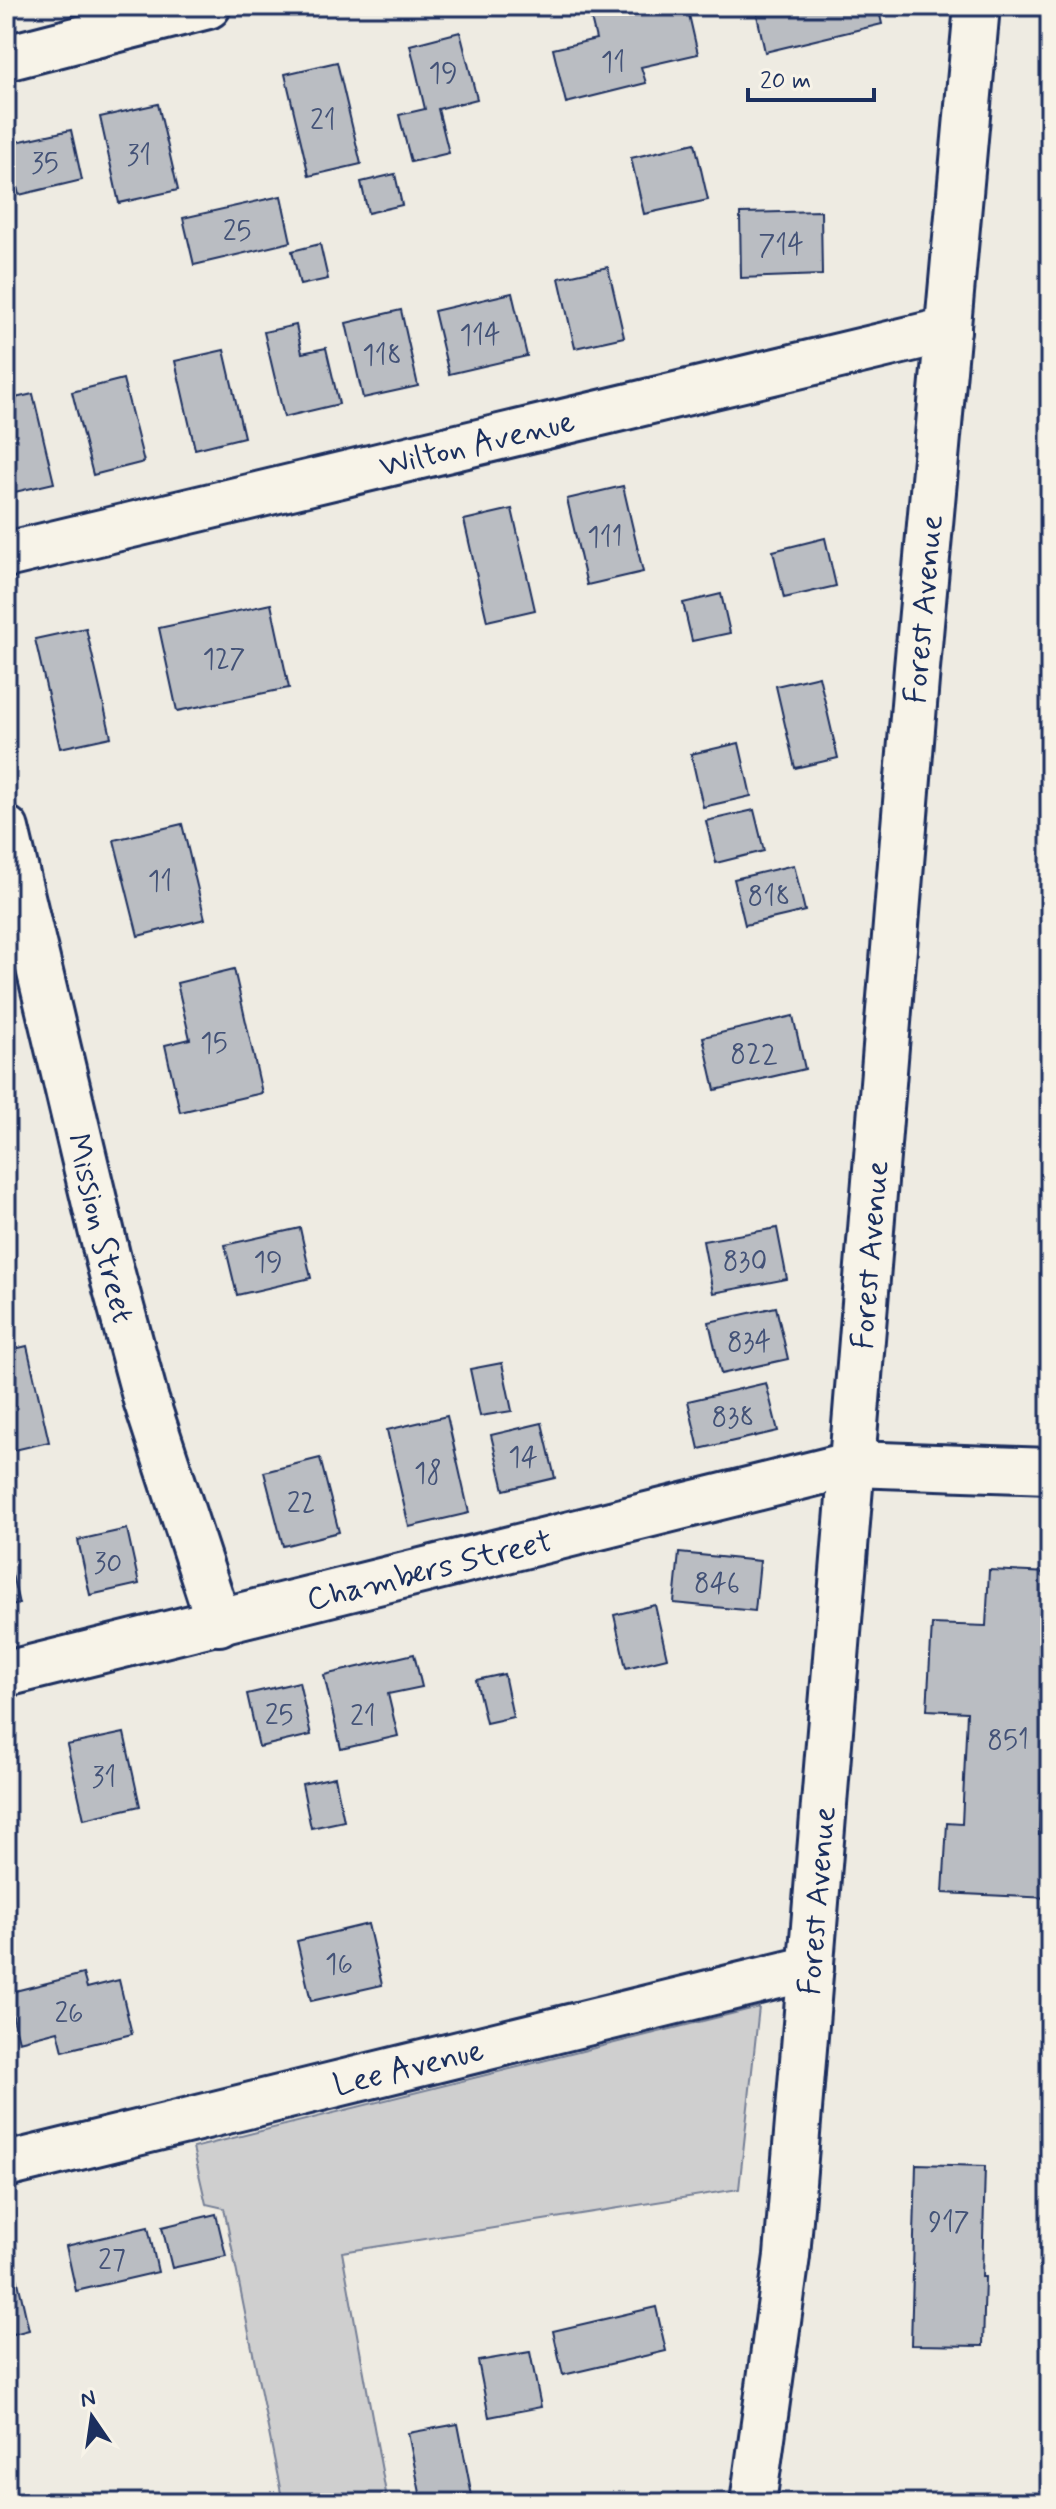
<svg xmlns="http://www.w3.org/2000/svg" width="1056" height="2509" viewBox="0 0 1056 2509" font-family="Mynerve,sans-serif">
	<rect width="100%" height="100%" fill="#eeebe2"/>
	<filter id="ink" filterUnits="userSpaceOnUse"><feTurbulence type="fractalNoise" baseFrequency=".0125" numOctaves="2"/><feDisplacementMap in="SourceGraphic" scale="16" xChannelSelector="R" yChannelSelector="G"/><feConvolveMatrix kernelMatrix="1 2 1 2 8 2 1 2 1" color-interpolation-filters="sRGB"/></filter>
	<g filter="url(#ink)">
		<path fill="#cfcfcf" stroke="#757f96" stroke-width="2" d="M759,2007l-20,182 -397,63 44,241 -2,10h-101l-59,-295 -18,-4 -13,-56z"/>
		<g fill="#babdc2" stroke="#1b2f5e" stroke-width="2">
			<path d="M588,6h47l2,9 38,-9h12l11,48 -57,13 5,16 -80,20 -13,-54 43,-10z"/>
			<path d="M755,6h123l4,18 -117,28z"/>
			<path d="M460,32l17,67 -39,10 11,44 -38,9 -12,-47 26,-6 -15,-64z"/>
			<path d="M337,62l24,102 -52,12 -24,-102z"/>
			<path d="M158,104l20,86 -59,13 -19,-86z"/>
			<path d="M71,130l11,50 -63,15 -12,-51z"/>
			<path d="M695,143l13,57 -64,14 -13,-56z"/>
			<path d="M395,174l7,31 -34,8 -7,-31z"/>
			<path d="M281,196l10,46 -97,23 -11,-47z"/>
			<path d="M821,211l1,64 -81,3 -1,-65z"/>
			<path d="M320,244l8,35 -28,6 -8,-34z"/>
			<path d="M608,267l16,70 -49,11 -16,-70z"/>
			<path d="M512,293l15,63 -78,18 -15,-63z"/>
			<path d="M401,310l17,76 -55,12 -17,-75z"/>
			<path d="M296,325l6,28 24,-5 13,56 -55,13 -20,-85z"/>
			<path d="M224,350l20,87 -49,12 -20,-88z"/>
			<path d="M123,379l21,83 -51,13 -21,-83z"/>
			<path d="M33,394l21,89 -48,11v-94z"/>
			<path d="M623,486l20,86 -56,13 -20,-86z"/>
			<path d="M512,509l23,101 -48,11 -23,-101z"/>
			<path d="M825,538l11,48 -52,12 -11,-47z"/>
			<path d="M721,594l9,39 -38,8 -9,-38z"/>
			<path d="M271,604l18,84 -112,23 -18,-83z"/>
			<path d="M86,628l25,109 -51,11 -25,-109z"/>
			<path d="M819,676l19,82 -43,10 -19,-82z"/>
			<path d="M739,743l12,53 -48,11 -12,-53z"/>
			<path d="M754,810l10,41 -48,12 -10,-42z"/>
			<path d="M182,824l23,95 -67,17 -24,-96z"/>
			<path d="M794,865l11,46 -60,14 -11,-46z"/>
			<path d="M234,969l28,124 -82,19 -15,-67 25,-6 -13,-56z"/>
			<path d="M793,1016l12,53 -90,21 -12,-53z"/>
			<path d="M6,1223l9,37 -9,2z"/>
			<path d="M300,1228l11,50 -74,17 -12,-50z"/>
			<path d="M777,1228l10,51 -74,14 -10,-52z"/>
			<path d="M6,1276l9,36 -9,2z"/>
			<path d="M776,1307l12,52 -67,15 -12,-52z"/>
			<path d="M27,1346l22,96 -43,10v-101z"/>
			<path d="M502,1363l10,48 -32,5 -10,-47z"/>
			<path d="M766,1383l12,48 -79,18 -11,-48z"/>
			<path d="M447,1416l22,97 -60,14 -22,-97z"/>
			<path d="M542,1423l13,55 -51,12 -13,-55z"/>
			<path d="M320,1458l19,74 -56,14 -19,-74z"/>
			<path d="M127,1529l12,55 -49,11 -12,-55z"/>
			<path d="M6,1549l13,55 -13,3z"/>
			<path d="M679,1553l81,8 -5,50 -81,-8z"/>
			<path d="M989,1570l61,3v193h-8l-3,69 11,1v62l-107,-5 4,-70 15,1 5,-112 -40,-2 5,-86 54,2z"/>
			<path d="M655,1605l12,53 -41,10 -12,-53z"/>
			<path d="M414,1654l8,33 -34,7 10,42 -57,13 -17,-74z"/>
			<path d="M504,1674l9,43 -27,6 -10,-43z"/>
			<path d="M299,1682l12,53 -52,12 -12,-53z"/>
			<path d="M124,1733l16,73 -56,13 -17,-74z"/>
			<path d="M335,1777l9,44 -33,7 -9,-44z"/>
			<path d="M368,1924l14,61 -71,16 -14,-60z"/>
			<path d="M83,1974l4,14 32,-8 13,54 -69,17 -5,-20 -39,10 -12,-48z"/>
			<path d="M916,2164l69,2 -3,111h3l-2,69 -72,-1z"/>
			<path d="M216,2214l10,42 -54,12 -10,-41z"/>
			<path d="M148,2227l10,45 -82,19 -10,-45z"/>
			<path d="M16,2273l13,57 -23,6v-61z"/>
			<path d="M656,2307l10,44 -103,24 -10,-44z"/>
			<path d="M530,2352l11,55 -52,10 -11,-56z"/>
			<path d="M458,2424l14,72 -36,7h-14l-14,-70z"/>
		</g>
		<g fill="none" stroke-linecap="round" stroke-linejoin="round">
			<g stroke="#1b2f5e" stroke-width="50">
				<g id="street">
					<path d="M6,58l202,-52"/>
					<path id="s1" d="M6,555l942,-225"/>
					<path id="s2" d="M6,829l102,430 38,141 73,223"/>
					<path id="s3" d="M6,1674l847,-210 197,7"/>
					<path id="s4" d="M6,2165l805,-197"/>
				</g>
			</g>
			<g stroke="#1b2f5e" stroke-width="50">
				<g id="secondary">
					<path id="s5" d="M753,2503l34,-247 130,-1588 60,-662"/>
				</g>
			</g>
			<use href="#street" stroke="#f7f3e8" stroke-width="44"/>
			<use href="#secondary" stroke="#f7f3e8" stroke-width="44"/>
		</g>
	</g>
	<g text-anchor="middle" stroke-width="7" stroke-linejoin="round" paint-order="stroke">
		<g font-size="28" fill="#435277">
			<text x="613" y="71">11</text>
			<text x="443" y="82">19</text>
			<text x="323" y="129">21</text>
			<text x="139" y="164">31</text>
			<text x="45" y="172">35</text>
			<text x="237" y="240">25</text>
			<text x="781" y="254">714</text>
			<text x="480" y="344">114</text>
			<text x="382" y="364">118</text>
			<text x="605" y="546">111</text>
			<text x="224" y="668">127</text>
			<text x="160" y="890">11</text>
			<text x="769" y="905">818</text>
			<text x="214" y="1052">15</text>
			<text x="754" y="1063">822</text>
			<text x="745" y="1270">830</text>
			<text x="268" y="1271">19</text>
			<text x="749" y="1351">834</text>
			<text x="733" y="1426">838</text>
			<text x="523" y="1466">14</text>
			<text x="428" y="1482">18</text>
			<text x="301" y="1512">22</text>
			<text x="108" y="1572">30</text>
			<text x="717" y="1592">846</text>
			<text x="279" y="1724">25</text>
			<text x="363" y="1725">21</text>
			<text x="1008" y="1749">851</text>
			<text x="104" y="1786">31</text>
			<text x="339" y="1973">16</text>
			<text x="69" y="2022">26</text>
			<text x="949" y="2231">917</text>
			<text x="112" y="2269">27</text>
		</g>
		<g font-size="32" fill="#1b2f5e" stroke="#f7f3e8">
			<text dy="11" stroke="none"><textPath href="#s1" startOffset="484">Wilton Avenue</textPath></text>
			<text dy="11" stroke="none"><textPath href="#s5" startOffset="1902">Forest Avenue</textPath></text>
			<text dy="11" stroke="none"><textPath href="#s2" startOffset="410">Mission Street</textPath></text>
			<text dy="11" stroke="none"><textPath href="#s5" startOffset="1254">Forest Avenue</textPath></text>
			<text dy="11" stroke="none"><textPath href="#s3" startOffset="436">Chambers Street</textPath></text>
			<text dy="11" stroke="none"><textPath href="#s5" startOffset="606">Forest Avenue</textPath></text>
			<text dy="11" stroke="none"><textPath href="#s4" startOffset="414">Lee Avenue</textPath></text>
		</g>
	</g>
	<rect width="1056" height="2509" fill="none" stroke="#f7f3e8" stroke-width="32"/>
	<rect x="16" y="16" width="1024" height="2477" fill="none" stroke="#1b2f5e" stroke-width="3" filter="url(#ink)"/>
	<g transform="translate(92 2417) rotate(347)" stroke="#f7f3e8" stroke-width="6" paint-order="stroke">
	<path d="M0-6L14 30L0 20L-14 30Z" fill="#1b2f5e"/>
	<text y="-12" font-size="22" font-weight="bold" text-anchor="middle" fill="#1b2f5e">N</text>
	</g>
	<path d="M748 88v12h126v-12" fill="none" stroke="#1b2f5e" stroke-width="4"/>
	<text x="760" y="88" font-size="24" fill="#1b2f5e" stroke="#f7f3e8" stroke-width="6" paint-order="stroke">20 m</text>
</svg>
